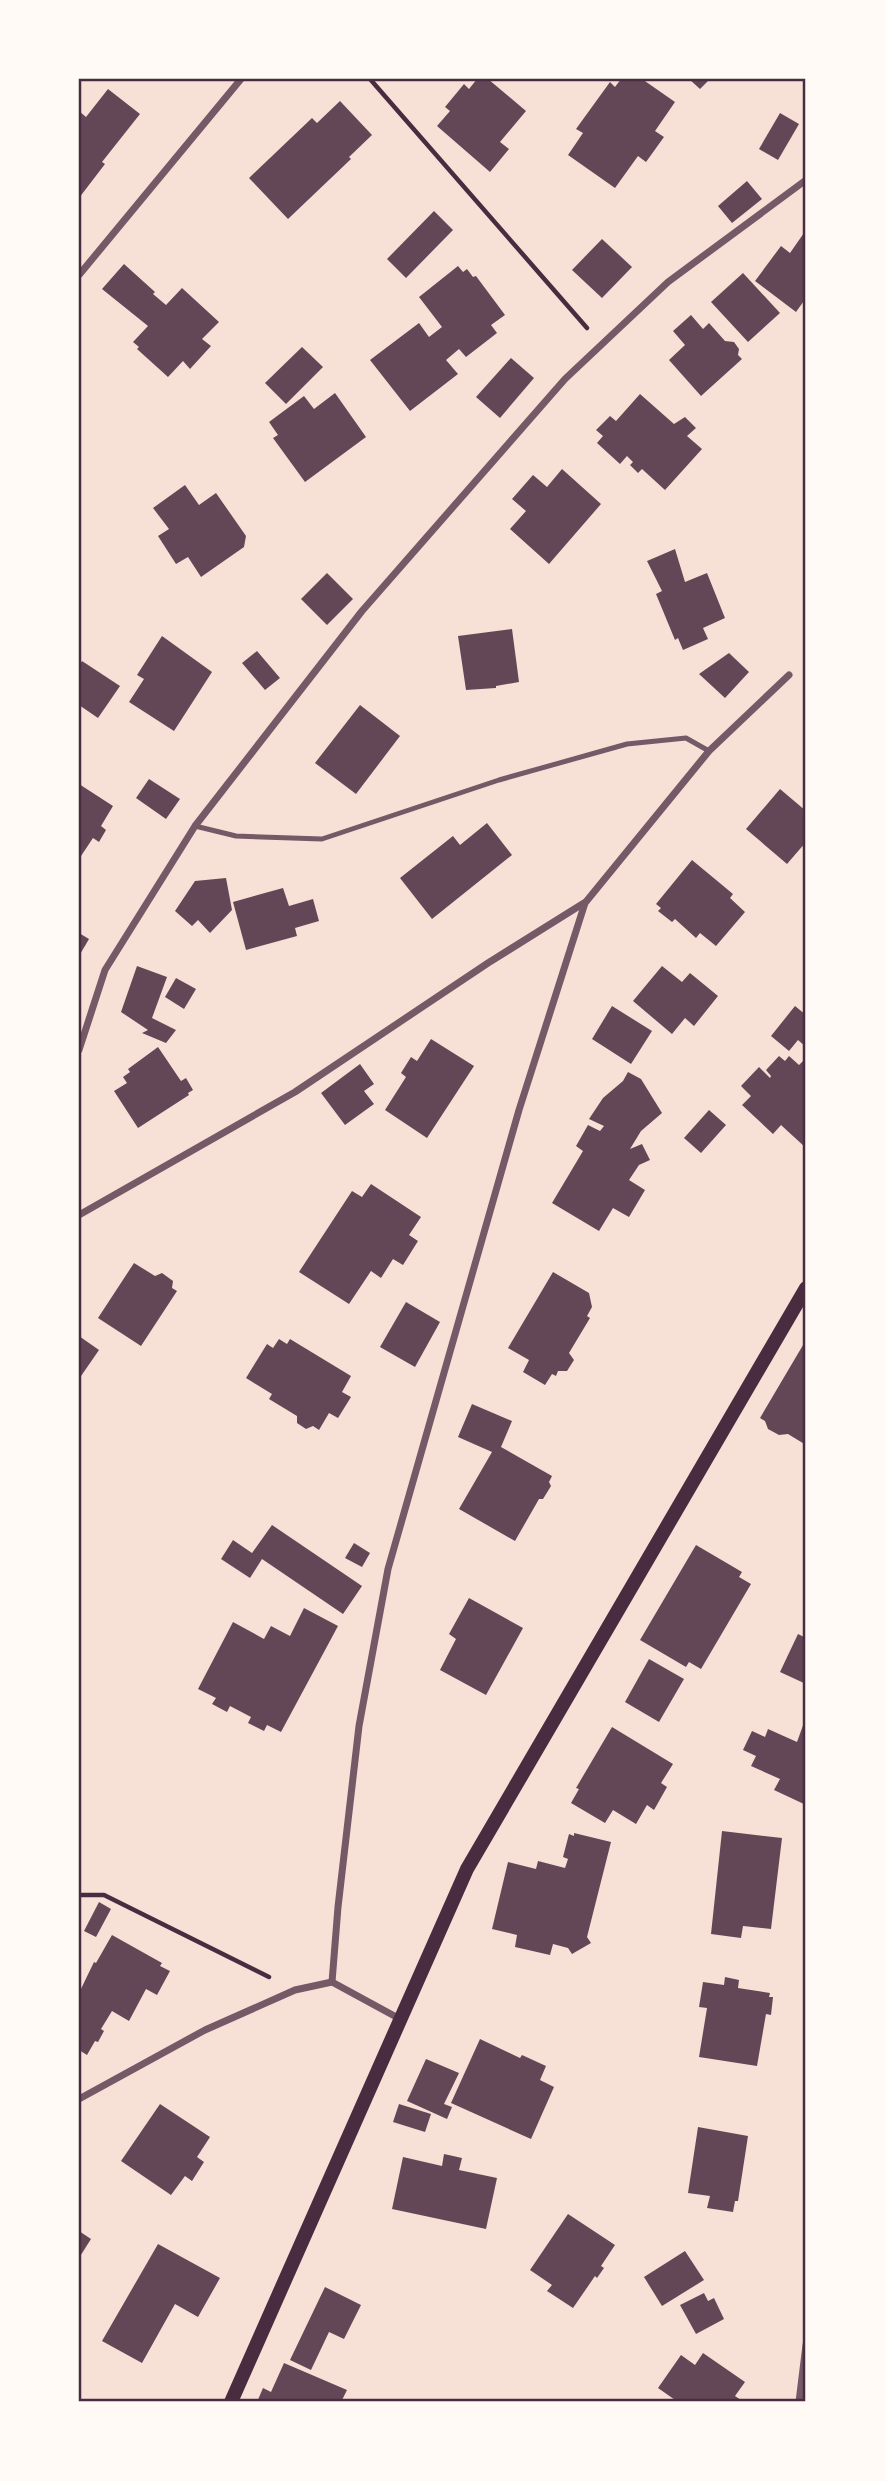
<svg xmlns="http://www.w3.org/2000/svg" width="885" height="2481" viewBox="0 0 885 2481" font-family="'PT Sans Narrow',sans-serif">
	<rect width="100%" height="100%" fill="#f7e1d7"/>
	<g fill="#644757">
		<path d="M477,79h11l38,32 -26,31 9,7 -19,23 -53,-46 13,-15 -5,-4 19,-23 5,5z"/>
		<path d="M621,79h21l33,23 -20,29 9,6 -18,25 -8,-6 -23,32 -47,-33 15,-22 -7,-4 34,-47 5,5z"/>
		<path d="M689,79h21l-10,10z"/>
		<path d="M108,89l32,25 -38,48 3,2 -26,34v-87l7,6z"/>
		<path d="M340,101l32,34 -23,22 2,2 -63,60 -39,-41 63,-60 5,5z"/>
		<path d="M780,113l19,11 -21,36 -19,-11z"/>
		<path d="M747,181l15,18 -30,24 -14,-17z"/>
		<path d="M434,211l19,19 -47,48 -19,-19z"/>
		<path d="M806,230v68l-10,14 -41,-31 26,-35 9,7z"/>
		<path d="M602,239l30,28 -30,31 -30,-28z"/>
		<path d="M124,264l31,28 -2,2 13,11 16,-17 37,34 -17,17 9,7 -21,23 -7,-8 -15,16 -31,-28 2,-2 -6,-5 15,-16 -46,-37z"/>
		<path d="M458,266l5,6 4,-3 6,8 3,-1 29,39 -14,10 6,8 -31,24 -7,-8 -13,11 12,14 -48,37 -40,-51 49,-37 10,14 13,-10 -23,-30z"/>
		<path d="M743,273l37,40 -32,29 -37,-40z"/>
		<path d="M691,315l12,14 6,-6 16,18 9,1 5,7 -1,6 4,4 -41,37 -32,-36 16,-15 -12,-14z"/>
		<path d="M302,347l21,20 -37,37 -21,-21z"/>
		<path d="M511,358l23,20 -34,40 -24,-21z"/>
		<path d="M335,393l31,44 -61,45 -32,-44 5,-3 -9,-13 35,-26 10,13z"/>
		<path d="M640,394l34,30 11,-7 11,11 -9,8 15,13 -37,41 -23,-21 -4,4 -8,-8 3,-3 -6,-6 -7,8 -23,-21 6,-7 -7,-6 14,-14 6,5z"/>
		<path d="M562,469l39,35 -52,60 -39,-35 16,-18 -14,-12 21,-24 14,12z"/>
		<path d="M185,485l14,20 17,-12 30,43 -2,11 -43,30 -13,-20 -12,7 -18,-28 11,-7 -16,-21z"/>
		<path d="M675,549l10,33 22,-9 18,45 -22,10 5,11 -25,11 -5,-12 -3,2 -19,-46 6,-3 -15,-30z"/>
		<path d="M327,573l26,26 -26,26 -26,-26z"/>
		<path d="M512,629l7,53 -23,4v2l-30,2 -8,-54z"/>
		<path d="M162,636l50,36 -38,59 -45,-29 15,-23 -7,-4z"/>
		<path d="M257,651l23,27 -15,12 -23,-27z"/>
		<path d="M729,653l20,19 -24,26 -26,-24z"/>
		<path d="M82,661l38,25 -22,32 -19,-13v-39z"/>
		<path d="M360,705l40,31 -44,58 -41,-31z"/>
		<path d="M149,779l31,20 -14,20 -30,-21z"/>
		<path d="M79,784l34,22 -12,20 5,4 -7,12 -6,-4 -14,21z"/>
		<path d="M780,789l26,22v31l-19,22 -41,-35z"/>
		<path d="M487,823l25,32 -80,64 -32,-41 53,-42 7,9z"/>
		<path d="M692,860l41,34 -3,4 15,14 -29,34 -16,-13 -4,5 -21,-19 -3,3 -14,-11 3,-3 -5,-4z"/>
		<path d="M226,878l6,32 -22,23 -12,-13 -6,6 -17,-15 20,-30z"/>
		<path d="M283,888l6,18 24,-7 6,22 -24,7 2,8 -51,14 -13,-48z"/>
		<path d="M79,933l10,6 -10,17z"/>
		<path d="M137,966l30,11 -15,41 24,12 -10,13 -24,-10 6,-3 -27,-18z"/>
		<path d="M662,966l20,16 8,-9 28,23 -24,30 -9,-8 -13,16 -39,-33z"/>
		<path d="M176,978l20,11 -12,20 -19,-12z"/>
		<path d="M612,1006l40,25 -21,33 -39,-25z"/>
		<path d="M795,1006l11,9v32l-8,-7 -9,11 -18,-15z"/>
		<path d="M431,1039l43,27 -47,72 -42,-28 21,-33 -5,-4 10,-16 6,4z"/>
		<path d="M158,1047l23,34 5,-3 7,12 -5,3 1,2 -51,33 -24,-37 13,-8 -4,-6 7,-5 -2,-3z"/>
		<path d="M779,1056l6,5 4,-5 10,9 4,-4 3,2v85l-25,-23 -8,9 -31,-29 9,-9 -10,-10 18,-19 11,11 1,-2 -5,-6z"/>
		<path d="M360,1064l14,20 -10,7 10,13 -29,21 -24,-32z"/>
		<path d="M628,1072l13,7 21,34 -21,18 -11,18 12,-5 8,16 -11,5 -10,15 16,10 -16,27 -16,-9 -14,23 -47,-28 31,-52 -7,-5 12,-21 12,6 4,-5 -15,-7 14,-21 20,-17z"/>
		<path d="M709,1110l17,15 -25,28 -17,-15z"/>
		<path d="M371,1184l50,33 -12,18 9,6 -15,24 -10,-6 -12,19 -10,-7 -22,33 -50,-32 53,-81 10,6z"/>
		<path d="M134,1263l21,13 7,-3 11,8 -1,7 5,3 -36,55 -43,-28z"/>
		<path d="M553,1272l36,21 3,14 -5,9 3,2 -21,35 5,7 -7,11h-9l-2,5 -4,-2 -7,11 -22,-13 6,-12 -21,-12z"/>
		<path d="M406,1302l34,20 -25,45 -35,-20z"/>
		<path d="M79,1336l20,14 -20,29z"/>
		<path d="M279,1339l8,5 3,-5 61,37 -9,16 9,5 -13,21 -9,-5 -10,17 -6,-4 -7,3 -9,-6v-7l-28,-17 3,-5 -26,-16 21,-34 6,4z"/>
		<path d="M806,1340v105l-18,-11 -9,1 -11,-6 -3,-8 -5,-3z"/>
		<path d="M472,1404l40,17 -11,26 51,29 -3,6 2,4 -8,13h-4l-24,42 -56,-32 33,-57 -34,-15z"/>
		<path d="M272,1525l90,61 -19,28 -81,-55 -12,19 -29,-19 12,-19 19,13z"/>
		<path d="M354,1543l16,10 -8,14 -17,-9z"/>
		<path d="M696,1545l46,27 -3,5 12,7 -50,85 -12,-7 -3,5 -46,-27z"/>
		<path d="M469,1598l54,30 -37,67 -46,-25 16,-31 -7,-5z"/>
		<path d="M304,1608l34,18 -57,106 -14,-7 -3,6 -16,-8 3,-6 -21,-11 -3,6 -15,-8 4,-6 -18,-9 35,-67 31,17 7,-13 19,10z"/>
		<path d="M798,1634l8,4v46l-26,-12z"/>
		<path d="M649,1659l35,20 -25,43 -34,-20z"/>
		<path d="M806,1717v88l-32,-15 6,-11 -29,-13 5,-10 -13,-6 9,-19 13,6 3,-8 29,13z"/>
		<path d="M612,1727l61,37 -12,19 6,4 -13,23 -7,-5 -11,19 -23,-14 -8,13 -34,-20 8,-14 -3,-1z"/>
		<path d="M722,1831l60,7 -11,91 -28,-3 -2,12 -30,-4z"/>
		<path d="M574,1833l37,9 -24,95 4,6 -19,11 -4,-6 -15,-4 -3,11 -35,-8 2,-12 -25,-6 16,-67 28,7 2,-8 27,7 3,-9 -5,-2 6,-23 5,2z"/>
		<path d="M99,1902l12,7 -15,28 -12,-6z"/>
		<path d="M112,1935l50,28 -2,3 10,5 -13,24 -11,-6 -17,32 -17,-10 -11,18 3,2 -6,11 -3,-1 -8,14 -8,-5v-57l15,-31 2,1z"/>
		<path d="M725,1977l14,3 -1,8 32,5 -1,4h4l-2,18 -5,-1 -9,52 -58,-9 8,-49 -8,-1 4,-25 21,3z"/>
		<path d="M480,2039l40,19 2,-3 24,11 -6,14 14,7 -23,52 -80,-36z"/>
		<path d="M426,2059l33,14 -15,31 8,3 -5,12 -40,-18z"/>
		<path d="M160,2104l50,33 -13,20 7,5 -12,19 -7,-5 -14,19 -50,-34z"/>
		<path d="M399,2104l32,10 -6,18 -32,-10z"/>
		<path d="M698,2127l50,9 -10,65h-3l-2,11 -26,-4 3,-12 -22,-3z"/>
		<path d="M444,2154l18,4 -3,12 38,8 -11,51 -94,-20 11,-52 39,9z"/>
		<path d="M568,2214l47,31 -14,21 3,2 -7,10 -2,-2 -22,32 -26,-17 5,-6 -22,-15z"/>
		<path d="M79,2231l12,8 -12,19z"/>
		<path d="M158,2244l62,34 -22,39 -23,-13 -33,59 -40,-22z"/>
		<path d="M685,2251l19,29 -42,26 -18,-29z"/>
		<path d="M325,2287l36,18 -17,34 -15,-7 -18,38 -21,-10z"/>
		<path d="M704,2293l4,8 6,-3 10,21 -28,15 -16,-29z"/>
		<path d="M703,2353l42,29 -10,14 9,6h-66l-20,-14 23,-33 14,10z"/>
		<path d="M284,2363l63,27 -6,12h-84l6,-14 8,4z"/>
	</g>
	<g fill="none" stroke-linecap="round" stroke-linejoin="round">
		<g stroke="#4a2c40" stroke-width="4.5">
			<path d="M370,79l217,249"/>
			<path d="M79,1895h25l165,82"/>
		</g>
		<path stroke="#755966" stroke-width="5" d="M195,826l41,10 86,3 177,-59 128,-36 59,-6 23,13"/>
		<g stroke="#755966" stroke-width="7">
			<path d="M79,275l162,-196"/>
			<path d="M79,1050l26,-80 90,-144 167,-215 203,-232 103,-97 138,-102"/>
			<path d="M79,1215l216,-123 193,-129 96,-60"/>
			<path d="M332,1982l6,-75 21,-181 29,-157 131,-459 66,-207 124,-152 80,-76"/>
			<path d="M79,2099l126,-69 90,-40 37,-8 68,37"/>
			<path d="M799,2402l7,-57"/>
		</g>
		<path stroke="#4a2c40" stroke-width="14" d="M231,2402l236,-533 339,-581"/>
	</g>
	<rect width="885" height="2481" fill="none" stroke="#fffaf5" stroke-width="161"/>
	<rect x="80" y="80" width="724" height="2320" fill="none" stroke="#4a2c40" stroke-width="2.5"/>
</svg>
